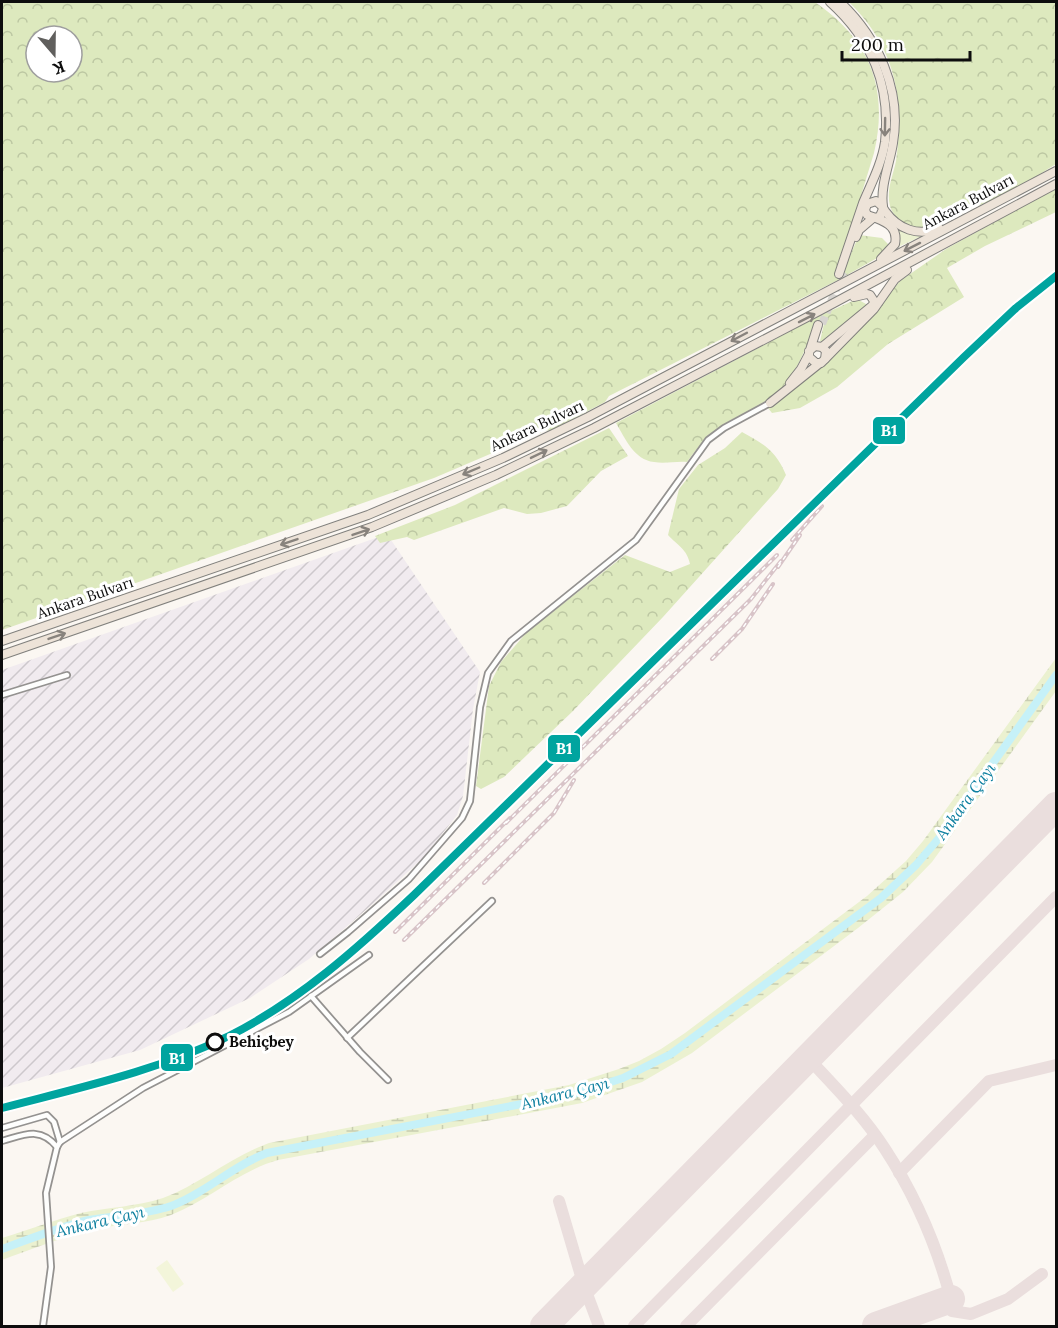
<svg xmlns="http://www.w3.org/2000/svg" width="1058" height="1328" viewBox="0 0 1058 1328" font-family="Lora,serif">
	<defs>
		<pattern id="industrial-furrows" width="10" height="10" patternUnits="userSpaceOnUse" patternTransform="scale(1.5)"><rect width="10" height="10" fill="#f1ebef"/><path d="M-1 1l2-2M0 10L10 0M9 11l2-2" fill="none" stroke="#cdc8cc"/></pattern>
		<pattern id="grass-tufts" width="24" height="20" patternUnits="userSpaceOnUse" patternTransform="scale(1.5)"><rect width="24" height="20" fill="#ebf1d0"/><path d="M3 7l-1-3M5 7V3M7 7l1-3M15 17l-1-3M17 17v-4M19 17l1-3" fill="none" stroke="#c8cdb1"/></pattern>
		<pattern id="forest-crowns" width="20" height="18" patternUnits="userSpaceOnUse" patternTransform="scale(1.5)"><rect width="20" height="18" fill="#dde9be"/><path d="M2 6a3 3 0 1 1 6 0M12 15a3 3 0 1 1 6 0" fill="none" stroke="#bcc7a2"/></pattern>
		<pattern id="wetland-marsh" width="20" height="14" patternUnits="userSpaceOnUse" patternTransform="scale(1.5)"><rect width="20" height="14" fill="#ebf1d0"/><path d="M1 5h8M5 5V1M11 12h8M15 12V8" fill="none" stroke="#c8cdb1"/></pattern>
	</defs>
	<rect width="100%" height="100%" fill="#fbf7f2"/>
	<path fill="url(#industrial-furrows)" d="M387,534l93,138 -7,37 -10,87 -6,19 -33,42 -49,45 -66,57 -59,39 -110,52 -138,38v-418z"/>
	<path fill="url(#grass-tufts)" d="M884,212l22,20 18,3 -28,13 3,-12 -17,-17z"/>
	<g fill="url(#forest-crowns)" fill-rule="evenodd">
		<path d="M2,2h813c55,38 74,86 59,151l-37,121 6,-2 16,-37 23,3 9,9 -12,10 -41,23 -229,116 -4,6 -55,29 -4,-1 -112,48 -432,152zM36,36h36v36h-36z"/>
		<path d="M849,2h207v162c-18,11 -36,24 -54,33 -10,5 -21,7 -30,11 -15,8 -34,21 -51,21 -14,0 -27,-10 -31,-23 -4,-16 3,-30 6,-45 9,-63 -1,-114 -47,-159z"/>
		<path d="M1056,188v24l-71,34 -38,22 17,29 -76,47 -51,43 -37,21 -28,5 -4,-5 52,-40 37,-35 43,-52 46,-32z"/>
		<path d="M857,299l9,5 1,2 -43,37 -4,-2 4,-17 -10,2c-10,28 -21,56 -46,75 -11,8 -25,12 -37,19 -19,10 -32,25 -44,42 -11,-1 -22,2 -33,0 -20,-2 -29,-24 -38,-39l201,-106z"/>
		<path d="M609,428l19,28 -27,15 -34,35 -26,7 -14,1 -23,-6 -90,32 -7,-3 -27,6 -5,-7 80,-31z"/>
		<path d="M742,432c22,12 34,19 44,43l-8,14 -115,128 -90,94 -69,66 -23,12 -5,-3 13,-100 12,-24 26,-30 98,-77 45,17 20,-8c-3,-15 -12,-18 -22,-29l11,-46 19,-24 27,-17z"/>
	</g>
	<path fill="url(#wetland-marsh)" d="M1056,658v33l-124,171 -29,30 -45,36 -166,125 -50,29 -60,21 -304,57c-39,11 -69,40 -107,55 -25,9 -51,9 -77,14 -32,8 -62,20 -92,31v-22c26,-8 52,-18 79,-25 27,-6 55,-6 82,-15 36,-13 67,-41 106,-55l300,-58 50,-16 20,-8 22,-12 24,-16 138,-104 44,-33 39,-35 17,-20z"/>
	<path fill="#f3f5da" d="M167,1260l17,24 -11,8 -17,-24z"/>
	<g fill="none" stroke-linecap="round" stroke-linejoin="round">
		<path stroke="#c6f1f8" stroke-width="8" d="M2,1249c28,-10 57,-22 87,-29 27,-5 55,-5 82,-14 35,-13 61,-40 96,-53l307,-59 49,-16 48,-24 210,-156 35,-33 24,-28 116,-162"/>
		<g stroke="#eadedd" stroke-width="12">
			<path d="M1054,808l2,3"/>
			<path d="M808,1058c27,29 56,58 77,91 30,46 52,97 66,150"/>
			<path d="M899,1173l90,-92 67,-16"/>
			<path d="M559,1201l25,85 15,40"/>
			<path d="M948,1300l4,11 19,3 37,-15 34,-25"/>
			<path d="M634,1326l422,-429"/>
			<path d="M686,1326l189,-191"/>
		</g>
		<g stroke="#eadedd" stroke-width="28">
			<path d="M544,1326l512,-520"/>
			<path d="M876,1326l75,-27"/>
		</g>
		<path stroke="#d7d4d0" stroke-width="8" stroke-dasharray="8 4" stroke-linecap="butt" d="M822,324l21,-52"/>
		<g stroke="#949290" stroke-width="8">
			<g id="minor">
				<path d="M2,695l65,-20"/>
				<path d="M320,954l28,-22 61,-53 53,-61 8,-17 10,-94 8,-34 23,-32 125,-101 72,-100 16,-12 46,-25"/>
				<path d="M311,996l49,56 28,28"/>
				<path d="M347,1038l145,-137"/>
				<path d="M2,1128l45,-13 7,7 6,20"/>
				<path d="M2,1141c22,-6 38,-15 55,6"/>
				<path d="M43,1326l8,-59 -5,-74 11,-46 3,-5 83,-54 146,-76 80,-57"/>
			</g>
		</g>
		<g stroke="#81807d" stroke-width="10">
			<g id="primary">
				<path d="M830,2c42,38 61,83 55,140 -3,21 -14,42 -22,61 -8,23 -16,47 -24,71"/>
				<path d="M840,2c38,36 62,88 53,141 -3,20 -13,43 -10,63"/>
				<path d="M883,209l-3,7 -4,2 -9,-3 -2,-5 2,-6 9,-3c5,3 6,5 9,10 13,18 33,26 54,17"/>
				<path d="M876,218c13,5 22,11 19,26l-14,15"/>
				<path d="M856,237l3,-7 14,-12"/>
				<path d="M822,347l51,-42 1,-4 -4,-6 -3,-1 -13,3"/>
				<path d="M809,351l6,-5 7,1 4,4 -1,8 -4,4h-5l-7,-6v-4l9,-28"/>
				<path d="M825,359l49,-50 21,-30 12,-9"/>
				<path d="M790,383l11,-14 8,-15"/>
				<path d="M770,403l50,-40"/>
				<path d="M2,641l366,-126 135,-57 85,-41 468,-246"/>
				<path d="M2,655l370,-128 124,-52 98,-47 225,-117 237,-127"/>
			</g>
		</g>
		<use href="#minor" stroke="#fefefd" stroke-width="4.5"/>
		<use href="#primary" stroke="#ede3d8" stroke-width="8"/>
		<g stroke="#d8c4c8" stroke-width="4">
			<g id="rail">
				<path d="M792,540l30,-34"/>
				<path d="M778,567l22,-32"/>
				<path d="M712,659l30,-30 31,-45"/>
				<path d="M506,823l271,-268"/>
				<path d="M484,883l70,-70 20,-33"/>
				<path d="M395,932l115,-114"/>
				<path d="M404,940l347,-341 30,-38"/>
			</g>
		</g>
		<use href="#rail" stroke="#fff" stroke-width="1.5" stroke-dasharray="4.5" stroke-linecap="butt"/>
		<g stroke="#fff" stroke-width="12">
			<path id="rail-1" d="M2,1108c76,-20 155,-37 227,-72 70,-35 129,-88 185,-141l550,-538 52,-49 40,-32"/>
		</g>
		<use href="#rail-1" stroke="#00a49f" stroke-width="8"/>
	</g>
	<defs><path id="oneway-shaft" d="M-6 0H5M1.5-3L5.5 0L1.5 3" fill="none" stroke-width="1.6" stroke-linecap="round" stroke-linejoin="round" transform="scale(1.5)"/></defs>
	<g stroke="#88837d">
		<use href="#oneway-shaft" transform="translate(885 127) rotate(91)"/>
		<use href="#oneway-shaft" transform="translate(912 247) rotate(153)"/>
		<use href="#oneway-shaft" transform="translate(807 318) rotate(-27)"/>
		<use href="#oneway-shaft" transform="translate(739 337) rotate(152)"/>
		<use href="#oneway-shaft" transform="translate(539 454) rotate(-26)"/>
		<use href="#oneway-shaft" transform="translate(471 471) rotate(157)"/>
		<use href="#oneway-shaft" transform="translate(361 532) rotate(-19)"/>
		<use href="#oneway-shaft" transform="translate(289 542) rotate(161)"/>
		<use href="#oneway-shaft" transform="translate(57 636) rotate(-19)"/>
	</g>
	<circle fill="#fff" stroke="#0d0d0d" stroke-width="3" cx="215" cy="1042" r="8"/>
	<g text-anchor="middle" stroke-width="6" stroke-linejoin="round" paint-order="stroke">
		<g font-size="15" fill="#0d0d0d" stroke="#fff">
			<text transform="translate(968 202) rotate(-28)" y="5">Ankara Bulvarı</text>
			<text transform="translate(537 426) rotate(-25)" y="5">Ankara Bulvarı</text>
			<text transform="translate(85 598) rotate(-19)" y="5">Ankara Bulvarı</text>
		</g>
		<g font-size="15" font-weight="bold" fill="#0d0d0d" stroke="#fff" text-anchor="start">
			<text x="229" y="1047">Behiçbey</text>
		</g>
		<g font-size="16" font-style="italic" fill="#0f80a0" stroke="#fff">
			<text transform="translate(965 801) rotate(-54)" y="6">Ankara Çayı</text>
			<text transform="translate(565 1093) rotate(-14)" y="6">Ankara Çayı</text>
			<text transform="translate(100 1221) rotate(-13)" y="6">Ankara Çayı</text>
		</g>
	</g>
	<g stroke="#fff" stroke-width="2">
		<rect x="872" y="416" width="34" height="29" rx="6" fill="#00a49f"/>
		<rect x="547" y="734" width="34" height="29" rx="6" fill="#00a49f"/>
		<rect x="160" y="1043" width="34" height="29" rx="6" fill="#00a49f"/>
	</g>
	<g font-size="16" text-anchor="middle" font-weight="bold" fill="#fff">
		<text x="889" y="436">B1</text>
		<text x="564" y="754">B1</text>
		<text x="177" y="1064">B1</text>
	</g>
	<rect width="1058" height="1328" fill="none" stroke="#0d0d0d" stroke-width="6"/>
	<g transform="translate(54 54) rotate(160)"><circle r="28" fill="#ffffff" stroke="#9e9e9e" stroke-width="1.5"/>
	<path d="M0-4.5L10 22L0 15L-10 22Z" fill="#605f5d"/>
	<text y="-9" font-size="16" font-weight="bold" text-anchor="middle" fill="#0d0d0d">K</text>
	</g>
	<path d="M842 51v9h128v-9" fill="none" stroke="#0d0d0d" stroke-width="3"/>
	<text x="851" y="51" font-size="18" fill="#0d0d0d" stroke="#ffffff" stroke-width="4.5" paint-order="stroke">200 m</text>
</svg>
